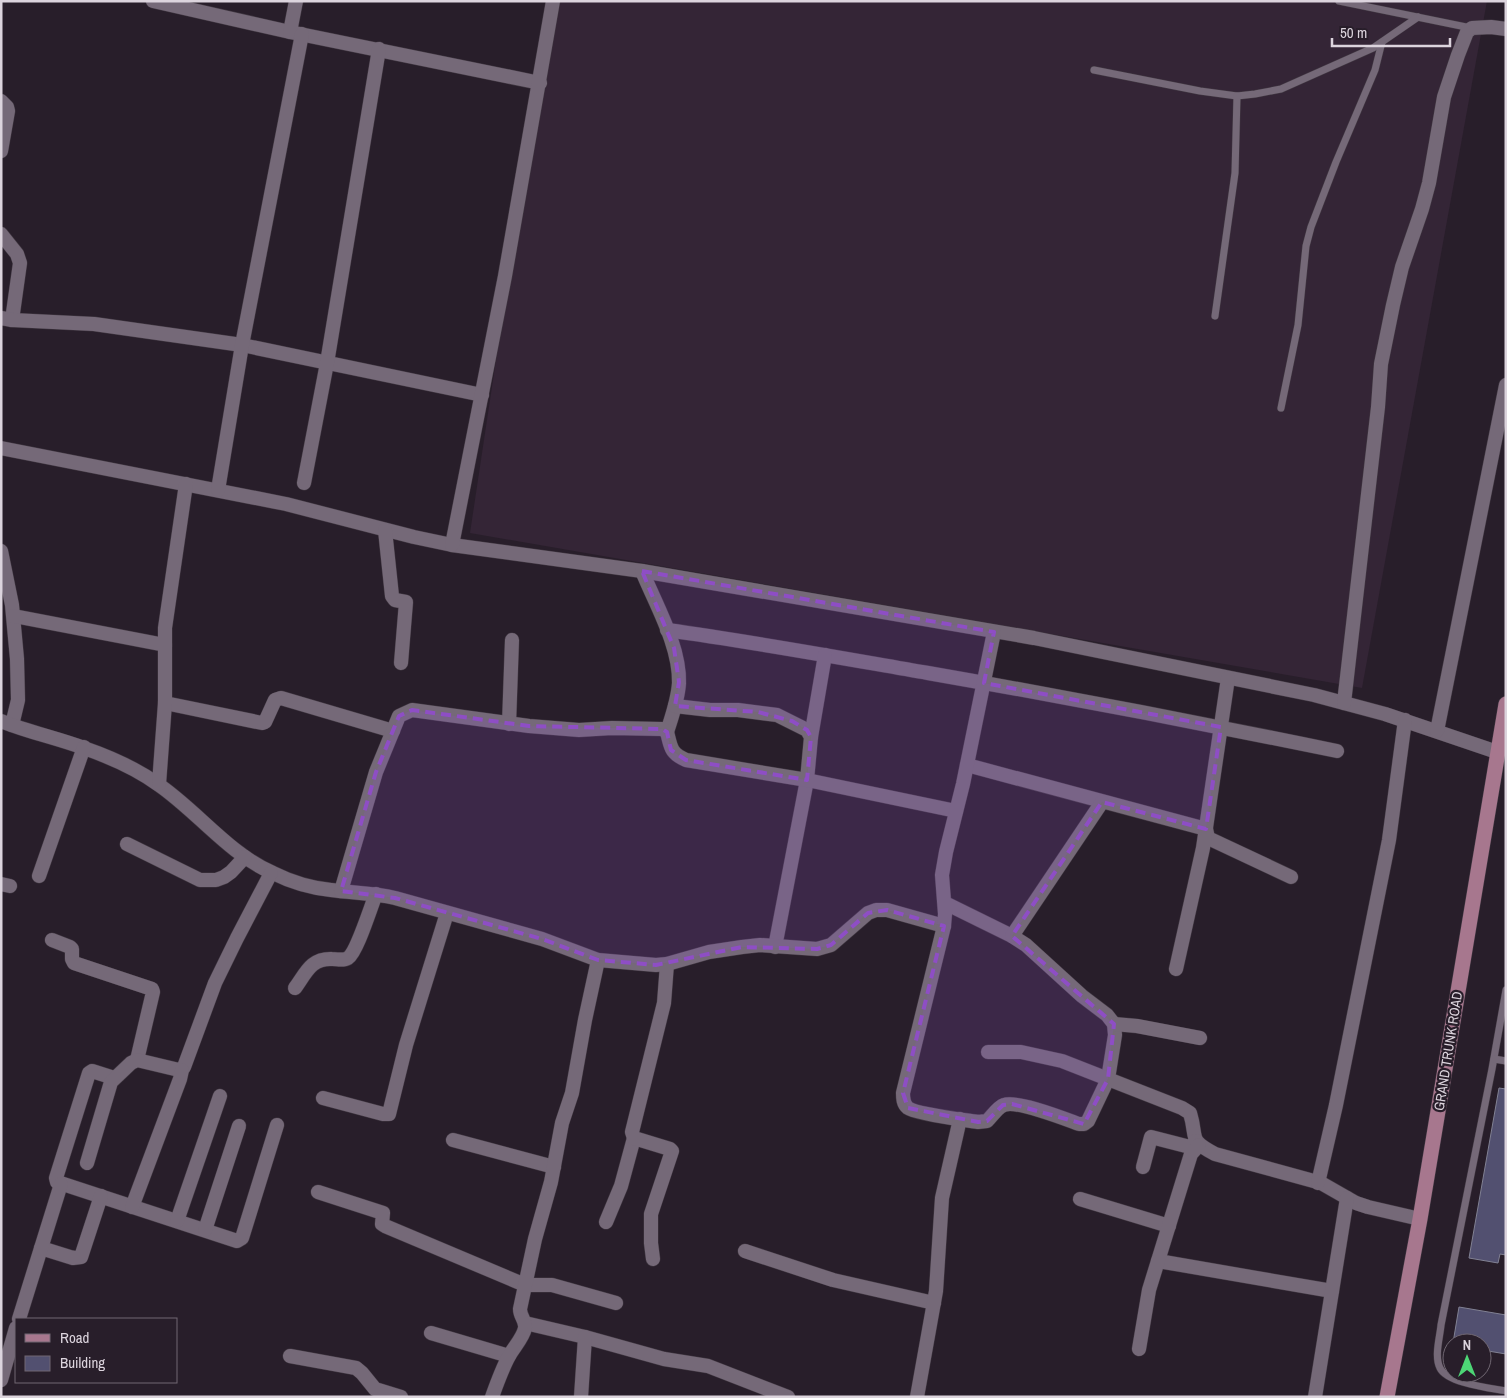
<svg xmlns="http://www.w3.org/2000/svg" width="1507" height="1398" viewBox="0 0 1507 1398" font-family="'Archivo Narrow',sans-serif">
	<rect width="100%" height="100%" fill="#281e2a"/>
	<path fill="#342536" d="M550,1h937l-125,687 -892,-155z"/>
	<g fill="#525070" stroke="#818193">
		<path d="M1499,1088l7,1v166l-6,-1 -2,9 -29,-5z"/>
		<path d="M1459,1307l47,8v39l-24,-4v-7h-29z"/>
	</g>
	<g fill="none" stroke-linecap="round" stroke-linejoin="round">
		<g stroke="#423943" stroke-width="8">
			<g id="lane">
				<path d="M1339,1l132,27"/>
				<path d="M1094,70l106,21 37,5 18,-2 26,-5 92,-41 45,-31"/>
				<path d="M1215,316l20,-143 2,-77"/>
				<path d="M1281,408l17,-83 8,-79 5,-19 25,-65 39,-92 7,-28"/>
				<path d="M1506,990l-14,79 -51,256c-1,12 -7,31 -1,43 7,15 50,20 66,23"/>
				<path d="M1494,1059l12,2"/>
			</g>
		</g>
		<g stroke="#423943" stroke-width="15">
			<g id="street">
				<path d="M153,1l137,31 250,51"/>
				<path d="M290,32l6,-31"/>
				<path d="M1,101l6,6 1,4 -7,40"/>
				<path d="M1,234l16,20 3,9 -8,57"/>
				<path d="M1,318l11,2 82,4 148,21 240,50"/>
				<path d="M1,448l285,56 128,33 38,8 190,26 392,67 280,57 71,19 112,38"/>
				<path d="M304,483l23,-120 52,-314"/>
				<path d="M218,490l24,-145 60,-311"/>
				<path d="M385,530l7,66 3,4 11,2 -5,61"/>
				<path d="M452,545l53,-269 48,-275"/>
				<path d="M1,551l11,54 5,54 1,41 -6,25"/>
				<path d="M642,571c14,34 38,75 37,112 -1,17 -7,33 -12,49"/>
				<path d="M14,616l151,29"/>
				<path d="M667,630c87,12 174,28 261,43 137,24 273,50 409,78"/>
				<path d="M165,703l97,20 3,-1 10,-22 6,-2 112,33"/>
				<path d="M1344,703l34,-296 3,-43 12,-59 9,-38 20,-58 7,-26 15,-86 14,-42 9,-23 5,-4 19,-1 15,2"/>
				<path d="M675,706l35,4h28l39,5 30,15 4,7 -4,43 -32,167"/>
				<path d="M1,721c27,11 56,17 83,27 26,9 53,21 75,37 39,27 70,69 114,88 18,9 38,15 58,17 22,3 43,3 64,8l147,41 56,21 58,5 11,-1 42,-12 33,-5 18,-2 57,4 14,-4 37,-32 8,-3h11l57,16"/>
				<path d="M509,724l3,-84"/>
				<path d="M1437,731l69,-346"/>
				<path d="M811,737l14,-82"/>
				<path d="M967,765l239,64 2,9 83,39"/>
				<path d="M159,784l6,-81v-75l21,-144"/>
				<path d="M127,844l73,36h16l8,-3 7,-5 14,-15"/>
				<path d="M39,876l45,-129"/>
				<path d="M1,884l9,2"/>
				<path d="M341,891l35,-119 23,-56 13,-6 117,16 50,4 33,-2 50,1 5,3c4,15 3,21 19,28l121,20 149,31"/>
				<path d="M945,903l67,33 14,9 56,51 25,19 7,9 1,11 -7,44 -20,42 -4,3h-5c-14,-5 -62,-24 -75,-19 -6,2 -12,11 -17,16l-9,1c-13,-2 -62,-8 -70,-14 -5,-4 -5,-10 -5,-15l41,-167 1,-12 -3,-39 4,-23 17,-68 31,-152"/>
				<path d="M1012,936l90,-134"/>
				<path d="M52,940l18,7 2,2v10l2,4 78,26 1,3 -16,68"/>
				<path d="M1176,969l27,-121 25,-170"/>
				<path d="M295,988c11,-15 16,-30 37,-29 6,0 11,2 16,-1 9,-6 23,-52 28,-64"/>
				<path d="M1114,1024l23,2 63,12"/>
				<path d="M988,1052h33l41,9 120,47 8,5c8,26 -3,26 25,41l106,29 35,20 12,4 52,12"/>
				<path d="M114,1078l-22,-7 -3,2 -33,105 1,4 180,59 5,-3 35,-113"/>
				<path d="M323,1098l60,16h6l17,-69 41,-132"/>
				<path d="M453,1140l101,27"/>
				<path d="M87,1163l24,-81 20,-19 6,-3 42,10 5,-3 31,-84 22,-45 34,-65"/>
				<path d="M1143,1167l8,-30 39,10 6,-6"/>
				<path d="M1318,1183l18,-78 53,-265 16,-120"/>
				<path d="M318,1192l65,21 -1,11 3,2 140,59h27l64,18"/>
				<path d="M1080,1199l89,27"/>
				<path d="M132,1207l48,-128 2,-9"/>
				<path d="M177,1221l43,-125"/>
				<path d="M606,1222l15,-36 13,-48"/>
				<path d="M205,1230l34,-104"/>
				<path d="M41,1248l32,10 8,-1 20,-61"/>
				<path d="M745,1251l88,29 101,23"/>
				<path d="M653,1259l-2,-16v-29l21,-63 -2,-2 -36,-11 -2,-6 32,-129 3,-39"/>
				<path d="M1158,1261l174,30"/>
				<path d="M19,1319l42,-135"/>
				<path d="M525,1323l60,14 79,22 44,7 80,31"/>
				<path d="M431,1333l78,23"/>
				<path d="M1139,1349l10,-59 42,-136 8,-9"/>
				<path d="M290,1356l66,12 6,5 13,16 26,8"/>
				<path d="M1,1380l15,-52"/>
				<path d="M492,1397c5,-14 10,-28 17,-41 5,-9 14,-18 16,-28 1,-8 -5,-11 -5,-19l15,-70 16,-57 11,-59 10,-30 13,-73 13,-60"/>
				<path d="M581,1397l4,-60"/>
				<path d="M917,1397l19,-106 6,-93 18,-79"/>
				<path d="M1315,1397l32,-199"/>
			</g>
		</g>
		<g stroke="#423943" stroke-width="16">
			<path id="primary" d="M1387,1397l33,-178 86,-515"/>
		</g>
		<use href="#lane" stroke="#756978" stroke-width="7"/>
		<use href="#street" stroke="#756978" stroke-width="14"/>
		<use href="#primary" stroke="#a7778e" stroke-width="15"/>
	</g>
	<path fill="#8e4ec5" fill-opacity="0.2" stroke="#8e4ec5" stroke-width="4" stroke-dasharray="10 6" stroke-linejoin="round" d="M642,571l352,61 -10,51 237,44 -15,102 -104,-27 -90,134 102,88 -6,55 -24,45 -72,-20 -9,1 -16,16 -9,1 -70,-14 -5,-15 41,-167 -57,-16 -19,3 -37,32 -14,4 -75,-2 -86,18 -58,-5 -56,-21 -147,-41 -54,-7 35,-119 23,-56 13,-6 117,16 133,3 5,3 4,18 15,10 121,20 4,-43 -4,-7 -15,-9 -34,-9 -83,-6 4,-24 -5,-34z"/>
	<g text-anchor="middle" stroke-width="4.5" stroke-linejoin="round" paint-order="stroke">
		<g font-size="14" fill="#dcd4dd" stroke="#281e2a">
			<text transform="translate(1448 1051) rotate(-81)" y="5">GRAND TRUNK ROAD</text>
		</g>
	</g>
	<rect width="1507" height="1398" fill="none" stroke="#dcd4dd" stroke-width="5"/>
	<rect x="15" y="1318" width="162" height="65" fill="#281e2a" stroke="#706772"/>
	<rect x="25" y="1334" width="25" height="8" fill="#a7778e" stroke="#706772"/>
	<text x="60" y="1343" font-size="15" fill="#dcd4dd">Road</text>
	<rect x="25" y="1356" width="25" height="15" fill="#525070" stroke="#706772"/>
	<text x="60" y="1368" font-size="15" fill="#dcd4dd">Building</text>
	<g transform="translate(1467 1358)"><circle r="24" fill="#281e2a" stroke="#706772"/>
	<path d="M0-4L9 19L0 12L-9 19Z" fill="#4dd676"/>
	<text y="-8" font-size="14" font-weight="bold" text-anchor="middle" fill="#dcd4dd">N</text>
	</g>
	<path d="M1332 38v8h118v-8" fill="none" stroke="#dcd4dd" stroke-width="2.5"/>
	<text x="1340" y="38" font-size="15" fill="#dcd4dd" stroke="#281e2a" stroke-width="4" paint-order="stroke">50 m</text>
</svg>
